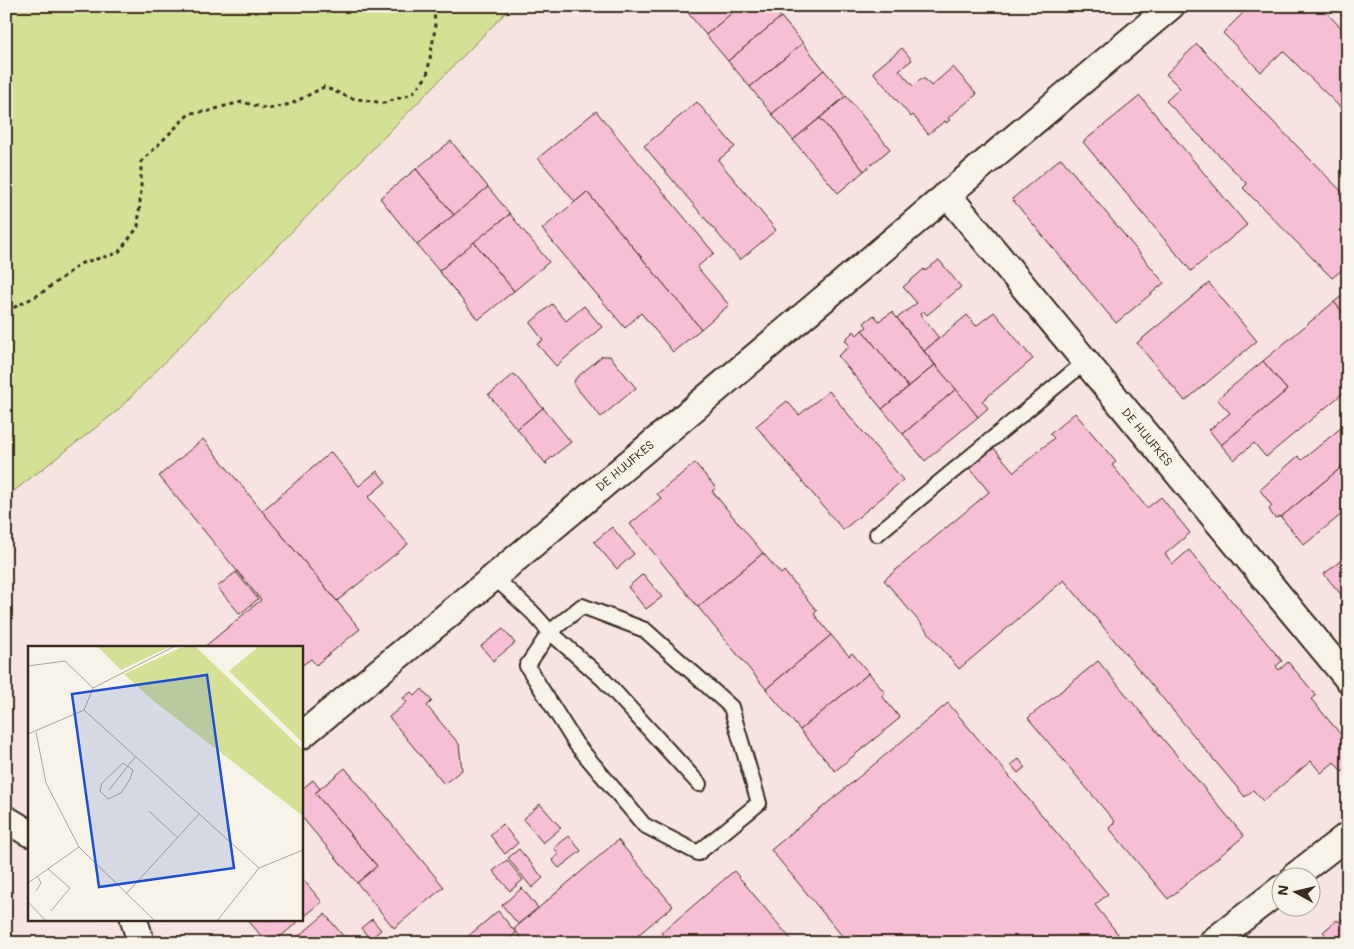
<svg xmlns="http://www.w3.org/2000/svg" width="1354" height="949" viewBox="0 0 1354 949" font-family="Mali,sans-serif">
	<rect width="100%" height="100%" fill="#f7f3e8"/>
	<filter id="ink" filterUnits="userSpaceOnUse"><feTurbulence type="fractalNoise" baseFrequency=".02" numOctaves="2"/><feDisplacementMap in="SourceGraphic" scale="10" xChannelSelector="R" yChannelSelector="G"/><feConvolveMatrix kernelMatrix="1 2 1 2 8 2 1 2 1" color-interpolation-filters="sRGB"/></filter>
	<g filter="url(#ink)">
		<path fill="#f7e3e2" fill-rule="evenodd" d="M512,6h836v937h-1342v-446l110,-85zM29,648h272v272h-272zM1282,876h30v30h-30z"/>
		<path fill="#d4e194" stroke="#888659" d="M6,6h506l-396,406 -110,85z"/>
		<g fill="#f7bfd5" stroke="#3b2a1e">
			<path d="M687,6h53l-34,29 -22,-27z"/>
			<path d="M740,6h32l9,11 -53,44 -22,-26z"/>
			<path d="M1245,6h75l28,29v80l-65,-64 -22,21 -38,-39 25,-25z"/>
			<path d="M781,17l22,26 -53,44 -22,-26z"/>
			<path d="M803,43l21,27 -52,44 -22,-27z"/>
			<path d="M1197,44l151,154v67l-16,13 -89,-90 4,-4 -81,-83 14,-13 -14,-14z"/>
			<path d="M902,48l10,12 -13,10 14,16 7,-7h5l6,7 22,-19 24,27 -29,24 2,2 -4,3 -1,-2 -17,13 -15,-19 -2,2 -38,-45z"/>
			<path d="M824,70l22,26 -53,44 -21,-26z"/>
			<path d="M846,96l44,53 -26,22 -44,-53z"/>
			<path d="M1140,96l107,129 -56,46 -108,-129z"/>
			<path d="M697,102l38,45 -17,13 58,70 -36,30 -96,-114z"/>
			<path d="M596,111l118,142 -17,14 32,38 -28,24 -114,-137 -12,10 -37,-44z"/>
			<path d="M820,118l44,53 -26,22 -45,-53z"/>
			<path d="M451,141l37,46 -34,28 -38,-46z"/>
			<path d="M1061,158l103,125 -48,40 -104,-124z"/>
			<path d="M416,169l38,46 -37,30 -37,-47z"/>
			<path d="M488,187l22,27 -71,57 -22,-26z"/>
			<path d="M587,192l114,137 -28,23 -32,-39 -16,15 -83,-99z"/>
			<path d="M510,214l39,48 -35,29 -40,-49z"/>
			<path d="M474,242l40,49 -36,29 -39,-49z"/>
			<path d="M939,260l22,27 -34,28 -4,-4 -3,3 19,24 -15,13 -27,-33 20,-15 -14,-16 21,-18 1,2z"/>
			<path d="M1209,283l48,58 -72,60 -48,-58z"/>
			<path d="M1348,291v28l-14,-17z"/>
			<path d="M1334,302l14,17v70l-82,68 -12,-14 -20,17 -13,-15 66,-55 -24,-29z"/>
			<path d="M552,304l14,17 18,-15 18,21 -46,39 -19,-22 6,-4 -13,-17z"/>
			<path d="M892,312l43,53 -27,22 -46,-57 5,-3 -3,-4 10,-8 5,6z"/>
			<path d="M994,312l39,47 -51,42 6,7 -10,9 -54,-66 43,-36 9,11z"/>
			<path d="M862,330l46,57 -26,22 -44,-53 12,-10 -5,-6 9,-9 3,4z"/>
			<path d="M602,356h8l26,32 -35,29 -27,-32 1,-6z"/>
			<path d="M1263,361l24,29 -66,55 -12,-15 21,-17 -13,-14z"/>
			<path d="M935,365l21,24 -53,45 -21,-25z"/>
			<path d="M514,374l28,33h2l-27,22 -29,-35h2z"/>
			<path d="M956,389l22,28 -53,44 -22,-27z"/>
			<path d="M829,391l74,89 -60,50 -87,-104 31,-25 12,14z"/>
			<path d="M544,407l-1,1 28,34 -25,20 1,2h-1l-29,-35z"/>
			<path d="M1075,413l41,49 -4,3 35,43 14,-11 29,36 -25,21 8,10 16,-14 93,111 -6,5 3,4 9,-8 28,33 -5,4 37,44v24l-6,5 -8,-10 -13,11 -10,-12 -48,40 -10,-11 -8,7 -181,-217 -105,89 -75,-89 105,-88 -21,-26 24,-20 22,26 40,-34 -4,-4z"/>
			<path d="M1348,422v40l-67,55 -1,-1 -3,2 -4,-2 -4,-7 3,-3 -12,-16 38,-34 4,4z"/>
			<path d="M203,439l157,190 -44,36 -5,-6 -10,7v-18h-98l58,-48 -102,-124z"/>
			<path d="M331,452l28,34 18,-15 9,11 -18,15 40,47 -71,57 -75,-90z"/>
			<path d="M1348,462v47l-44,36 -23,-28z"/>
			<path d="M695,463l21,25 -4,3 51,62 -65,54 -68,-83 31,-26 -4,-4z"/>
			<path d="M612,527l22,27 -17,15 -23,-27z"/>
			<path d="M763,553l18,21 3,-3 33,40 -3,3 17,21 -65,54 -68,-82z"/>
			<path d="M1348,555v48l-24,-29z"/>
			<path d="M236,572l22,27 -18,15 -23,-27z"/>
			<path d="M643,574l19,23 -16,12 -18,-22z"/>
			<path d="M503,629l12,14 -22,18 -12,-15z"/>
			<path d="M831,635l18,21 3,-3 17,20 -69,57 -34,-41z"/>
			<path d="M1098,661l146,175 -76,63 -59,-71 6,-6 -87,-104z"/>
			<path d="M869,673l16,20 -3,3 18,22 -65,53 -35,-41z"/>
			<path d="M422,689l10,12 -5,5 32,38 3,26 -18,14 -55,-67 18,-15 -4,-4 8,-6 4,4z"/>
			<path d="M948,703l160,191 -13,11 23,29 -10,9h-260l-77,-93z"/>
			<path d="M1019,759l6,8 -7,6 -7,-8z"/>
			<path d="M345,768l99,119 -50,41 -37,-45 20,-17 -62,-73z"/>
			<path d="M313,780l7,9 -5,4 62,73 -20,17 -56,-67v-26z"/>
			<path d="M540,804l21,24 -18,15 -20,-24z"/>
			<path d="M502,824l16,19 -13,11 -15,-19z"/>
			<path d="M569,836l12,15 -22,17 -7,-8 7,-6 -5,-6z"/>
			<path d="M618,840l55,66 -35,29 7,8h-120l-11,-14z"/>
			<path d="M519,849l24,29 -11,10 -24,-30z"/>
			<path d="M507,860l16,20 -13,11 -17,-20z"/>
			<path d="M734,871l60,72h-124l-9,-10z"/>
			<path d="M301,877l21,25 -21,17z"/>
			<path d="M522,888l16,20 -20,16 -16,-19z"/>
			<path d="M498,911l18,22 -12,10h-44z"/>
			<path d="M325,914l24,29h-58z"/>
			<path d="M1348,914v29h-15l-10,-11 14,-12 2,2z"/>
			<path d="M372,919l9,11 -11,9 -9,-11z"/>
			<path d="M248,920h52l-27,23h-6z"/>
		</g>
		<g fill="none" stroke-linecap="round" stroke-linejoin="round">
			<g stroke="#3b2a1e" stroke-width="18">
				<g id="service">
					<path d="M877,534l208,-172"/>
					<path d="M494,577l38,35 18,20 53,47 96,105"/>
					<path d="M582,606l63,24 86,77 28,96 -61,50 -54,-28 -68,-81 -49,-78 23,-34z"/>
				</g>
			</g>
			<g stroke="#3b2a1e" stroke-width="30">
				<g id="minor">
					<path d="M947,194l401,485"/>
					<path d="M301,736l193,-159 677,-571"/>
					<path d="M6,819l23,14"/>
					<path d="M1295,876l53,-41"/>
					<path d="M134,920l7,23"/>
					<path d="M1211,943l71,-55"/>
				</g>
			</g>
			<path stroke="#3b2a1e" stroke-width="3" stroke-dasharray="4 4" stroke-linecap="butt" d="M6,306l7,2 27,-14 42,-31 36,-10 20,-26 3,-37v-28l49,-49 19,-2 16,-5 17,-4 26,7 23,-5 33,-17 27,11 33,5 28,-9 15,-18 8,-47 -1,-23"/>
			<use href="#service" stroke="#f7f3e8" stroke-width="14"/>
			<use href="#minor" stroke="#f7f3e8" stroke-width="26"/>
		</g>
	</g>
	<g text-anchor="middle" stroke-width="5" stroke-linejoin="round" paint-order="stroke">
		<g font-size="12" fill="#3b2a1e" stroke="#f7f3e8">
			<text transform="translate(1147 437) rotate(50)" y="4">DE HUUFKES</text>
			<text transform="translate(625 466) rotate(-40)" y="4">DE HUUFKES</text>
		</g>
	</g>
	<g transform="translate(28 646)">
		<rect width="275" height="275" fill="#f7f3e8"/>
		<path d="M69,0h74l-50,24zM167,0l108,104v66l-152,-117 -27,-25 56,-26zM231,0h44v97l-74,-72z" fill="#d4e194"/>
		<path fill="none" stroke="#aca397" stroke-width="1" d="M0,20l37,-5 28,27M65,42l82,-42M56,64l175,158M56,64l9,-22M8,86l10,51 33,64 76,74M0,88l56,-24M95,117l10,7 -3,9 -9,14 -13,6 -8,-8 2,-8zM81,144l26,-33M121,165l28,26M20,223l22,19 -19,23M0,237l51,-36M8,245l5,-8 -3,-6M98,248l73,-80M0,256l18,19M189,275l42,-53 44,-18"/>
		<path fill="#1d4ed8" fill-opacity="0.15" stroke="#1d4ed8" stroke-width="2.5" d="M179,29l27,193 -135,19 -27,-193z"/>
		<rect width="275" height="275" fill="none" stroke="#3b2a1e" stroke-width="2.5"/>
	</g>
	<rect width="1354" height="949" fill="none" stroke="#f7f3e8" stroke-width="25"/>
	<rect x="12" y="12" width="1329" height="924" fill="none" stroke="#3b2a1e" stroke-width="2" filter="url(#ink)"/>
	<g transform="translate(1296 892) rotate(278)"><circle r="24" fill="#f7f3e8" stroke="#aca397"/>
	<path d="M0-4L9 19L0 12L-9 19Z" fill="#3b2a1e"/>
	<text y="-8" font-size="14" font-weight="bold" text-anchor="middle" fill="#3b2a1e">N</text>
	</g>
</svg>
